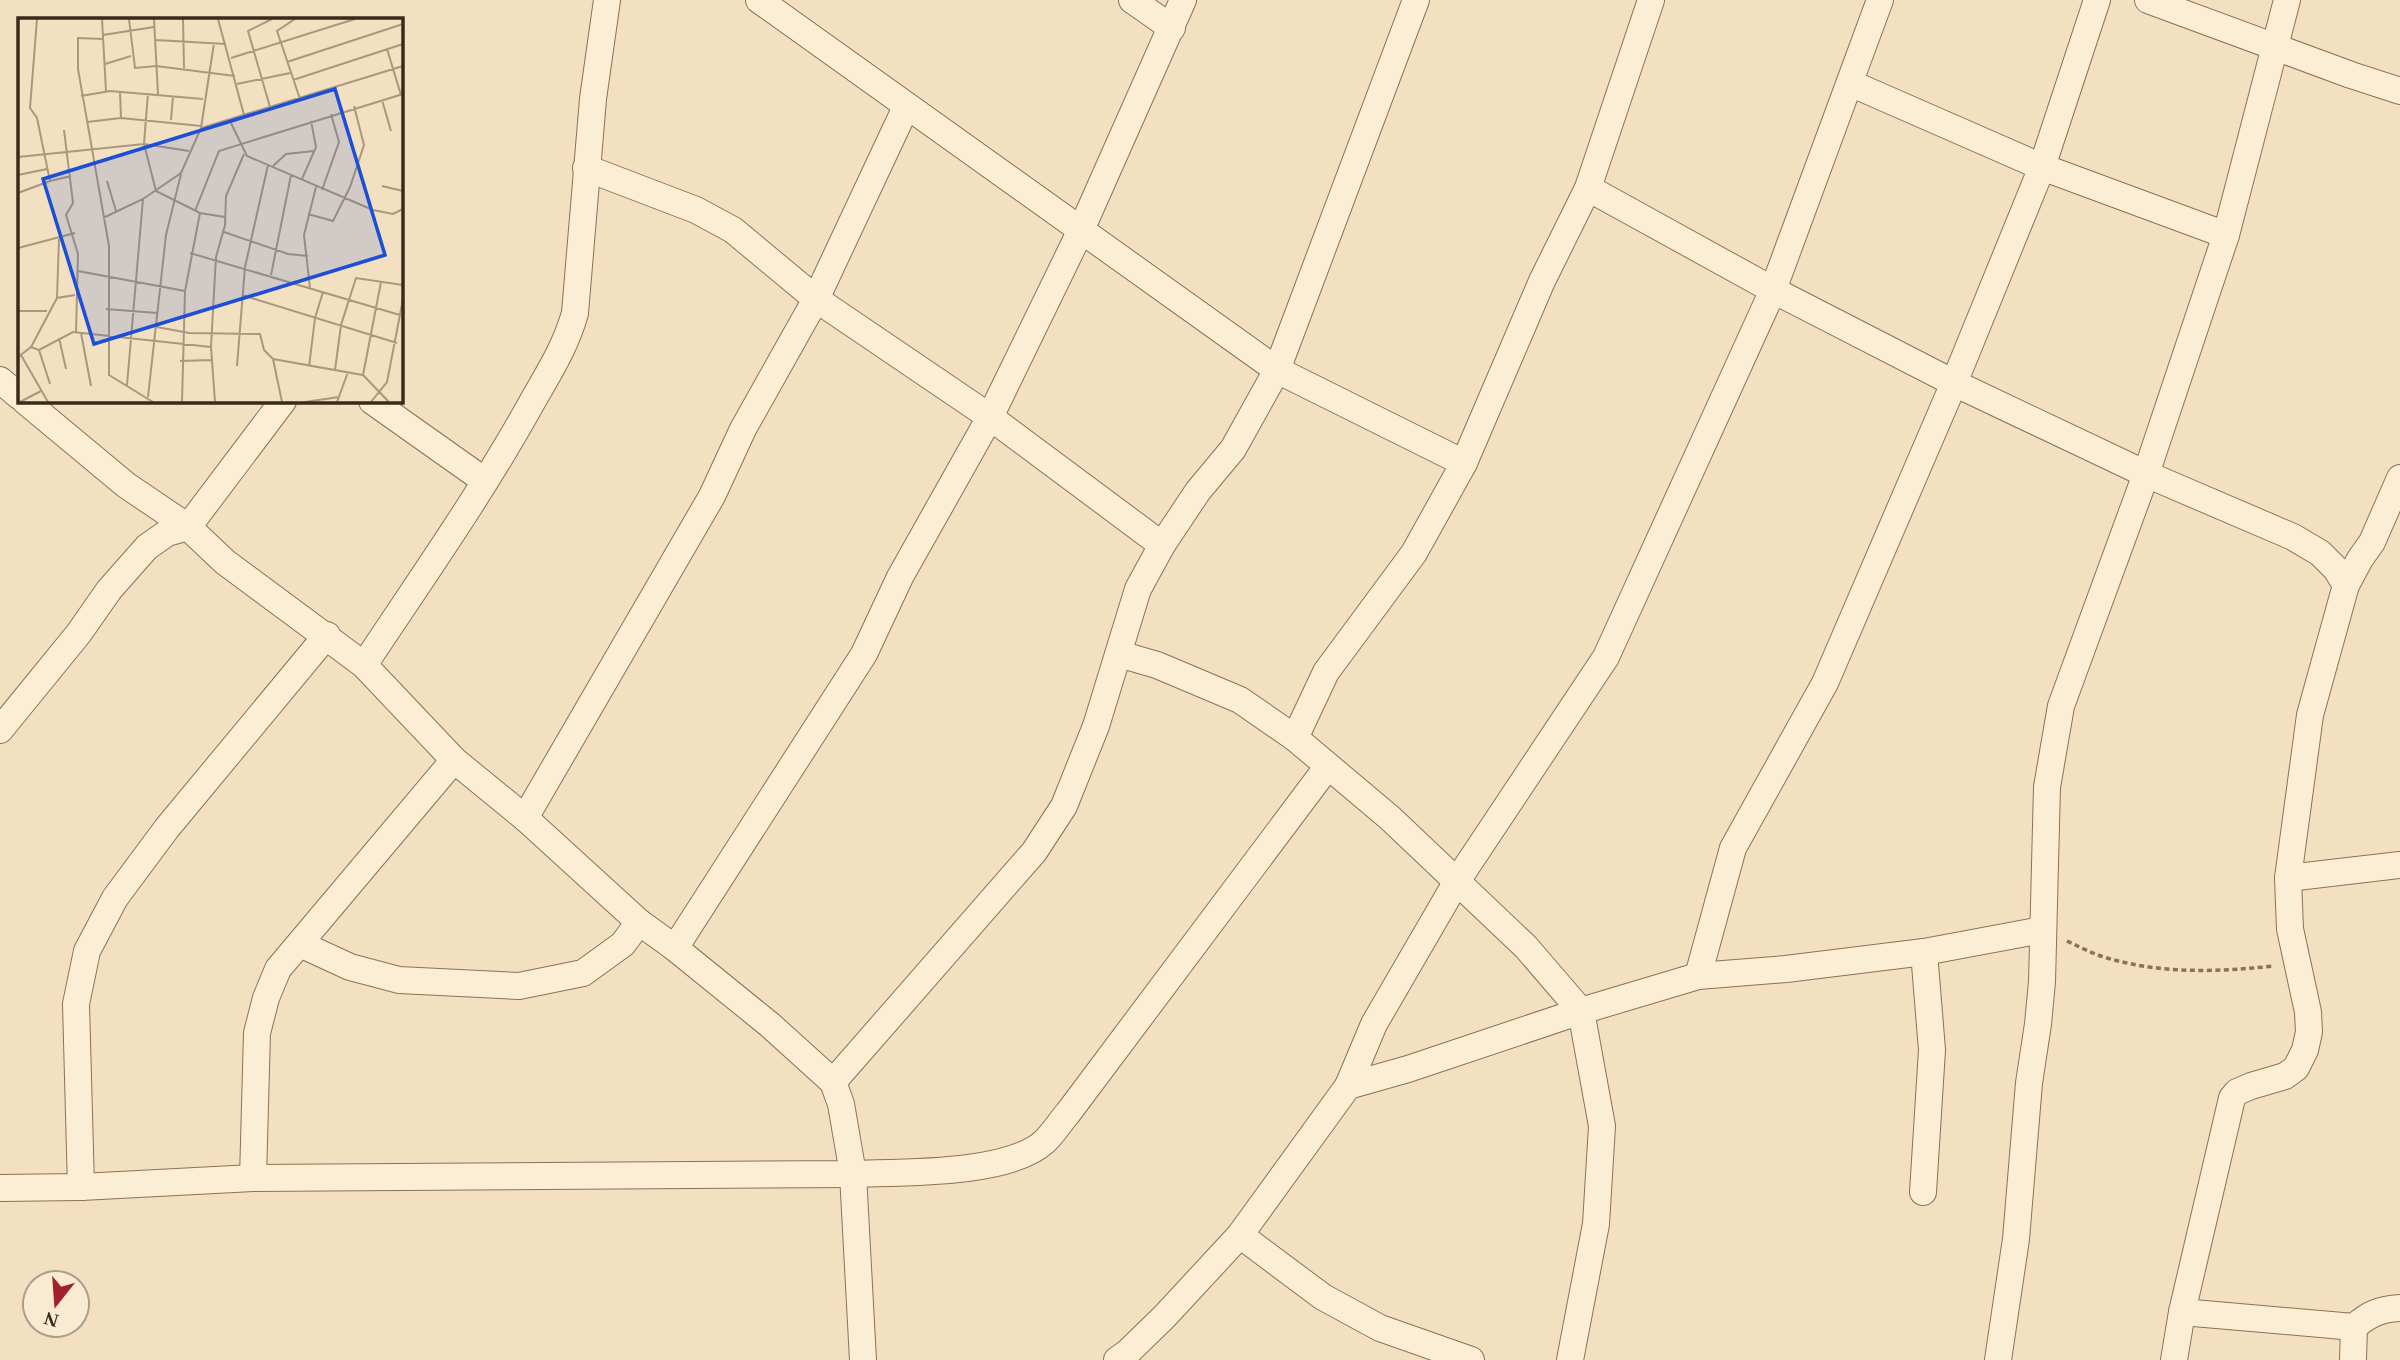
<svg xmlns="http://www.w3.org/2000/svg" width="2400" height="1360" viewBox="0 0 2400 1360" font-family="'Times New Roman',serif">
	<rect width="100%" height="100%" fill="#f2e0c1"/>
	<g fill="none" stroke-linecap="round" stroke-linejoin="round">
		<g stroke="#8e7056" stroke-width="28">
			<g id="minor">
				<path d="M759,0l518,370 187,93"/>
				<path d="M1132,0l40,28"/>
				<path d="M2148,0l203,75 49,16"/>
				<path d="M1850,83l192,84 184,68"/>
				<path d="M586,168l110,42 37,20 83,69 174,118 172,128"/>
				<path d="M1588,188l185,102 181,93 192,91 147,63 27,16 16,16 10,16"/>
				<path d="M0,380l19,16"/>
				<path d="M25,401l101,84 62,42 37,35 139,103 90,95 71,58 114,104 36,26 95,77 63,57 8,22 12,70 10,186"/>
				<path d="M372,401l113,80"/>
				<path d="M1119,654l38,11 83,35 55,38 95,80 136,129 55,64 21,115 -6,98 -26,136"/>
				<path d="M364,665c57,-86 117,-171 167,-261 17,-30 35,-58 44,-91l18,-214 14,-99"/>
				<path d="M0,730l79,-97 30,-43 38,-43 20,-14 21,-6 95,-126"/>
				<path d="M1295,738l31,-66 88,-119 50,-90 78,-182 46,-93 63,-188"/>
				<path d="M525,818l187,-322 31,-67 73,-130 90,-192"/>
				<path d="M2288,878l112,-13"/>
				<path d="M300,944l50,23 49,13 120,6 64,-13 40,-29 16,-22"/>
				<path d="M675,948l189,-294 36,-77 90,-160 91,-187 102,-230"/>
				<path d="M1698,976l35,-128 92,-165 129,-300 88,-216 55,-167"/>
				<path d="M833,1082l201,-230 30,-46 32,-80 42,-137 24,-44 36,-54 35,-42 44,-79 139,-370"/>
				<path d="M1348,1086l26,-62 83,-143 149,-224 167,-367 107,-290"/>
				<path d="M253,1178l4,-145 9,-35 12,-29 176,-209"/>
				<path d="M81,1187l-5,-183 11,-53 28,-53 52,-70 160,-193"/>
				<path d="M0,1188l81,-1 172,-9 600,-4c48,-2 155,1 191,-32 9,-8 16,-20 24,-29l260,-347"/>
				<path d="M1923,1192l9,-142 -8,-98"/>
				<path d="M1240,1235l83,62 57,31 91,32"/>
				<path d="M2182,1312l172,15"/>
				<path d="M1117,1360l10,-7 38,-37 75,-81 108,-149 60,-17 173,-58 117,-35 88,-7 138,-17 118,-22"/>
				<path d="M1998,1360l18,-121 13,-156 9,-59 4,-42 5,-195 14,-81 85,-232 80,-239 61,-235"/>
				<path d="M2174,1360l8,-48 50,-214 5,-6 14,-6 34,-10 11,-8 9,-18 4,-18 -1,-20 -18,-83 -2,-51 22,-163 36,-130 14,-26 12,-17 28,-64"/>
				<path d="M2353,1360l1,-33c15,-13 26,-18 46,-19"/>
			</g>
		</g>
		<path stroke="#8e7056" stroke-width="3.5" stroke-dasharray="5 3.5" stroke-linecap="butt" d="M2067,941c13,6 26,13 40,17 55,16 110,14 167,8"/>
		<use href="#minor" stroke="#fceed5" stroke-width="26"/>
	</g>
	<g transform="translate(18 18)">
		<rect width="385" height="385" fill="#f2e0c1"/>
		<path fill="none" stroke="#a9977f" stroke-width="2" d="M84,1l4,72M111,1l6,49 21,-2 79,10M136,1l4,75M165,1l1,49M200,1l26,96M277,1l-18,12 23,68M85,17l51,-8M85,21l-25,-1v31l31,177v129l44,27M138,22l70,4M369,31l14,46M213,40l124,-39M269,44l116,-38M87,46l26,-8M275,62l110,-36M219,66l53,-11M102,74l1,26M130,75l-4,51 12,47 44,22 25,4M63,78l29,-5 93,8M364,82l9,31M252,89l-22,-76 24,-12M211,101l18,37 126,54 20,4 10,-5M153,102l2,-24M69,104l34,-4 80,8M183,110l13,-85M46,112l9,73 -7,12 12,39 -2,79M0,139l126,-13 45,7M255,148l13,-12 28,-3M0,157l29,-6M284,161l14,-32 -5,-26M32,163l21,-5M89,163l9,30M364,168l21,5M304,172l17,-48 -8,-28M0,175l32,-12 -13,-63 -7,-10 7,-89M177,193l24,-60 184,-57M290,196l25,7 17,-34 14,-42 -10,-39M85,200l40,-19 38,-26 20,-45 202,-62M206,214l64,22 20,2M0,230l57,-15M172,235l210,62M60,253l107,20M253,257l20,-100M292,270l-6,-53 12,-48M224,277l155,48M39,280l2,-59M88,291l51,4M0,293h29M139,309l32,6 71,1 4,16 9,9 90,16 18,-93M63,315l10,53M41,320l7,31M13,329l8,3 11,34M21,332l34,-18 138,15M3,337l27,47M0,339l13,-10 26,-49 18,-3M255,341l9,43M162,343l32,-1M219,348l8,-99 23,-102M291,349l6,-49 8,-26M317,352l6,-45 15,-47 47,7M345,357l26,27M109,367l16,-186M130,379l18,-162 15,-61M2,384l21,-11M164,384l3,-111 15,-78M197,384l-4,-55 5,-90 9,-32 1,-29 18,-42M287,384l34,-5M319,384l11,-30M353,384l16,-20 16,-83"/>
		<path fill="#1d4ed8" fill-opacity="0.15" stroke="#1d4ed8" stroke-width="3.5" d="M317,71l50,166 -291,89 -51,-165z"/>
		<rect width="385" height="385" fill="none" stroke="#3c291c" stroke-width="3.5"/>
	</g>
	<g transform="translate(56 1304) rotate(197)"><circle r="33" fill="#f9ebd1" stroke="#ad9d89" stroke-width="2"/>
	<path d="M0-5L12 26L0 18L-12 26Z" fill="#a3202a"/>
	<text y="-10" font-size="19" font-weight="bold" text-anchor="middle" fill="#3c291c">N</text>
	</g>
</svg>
